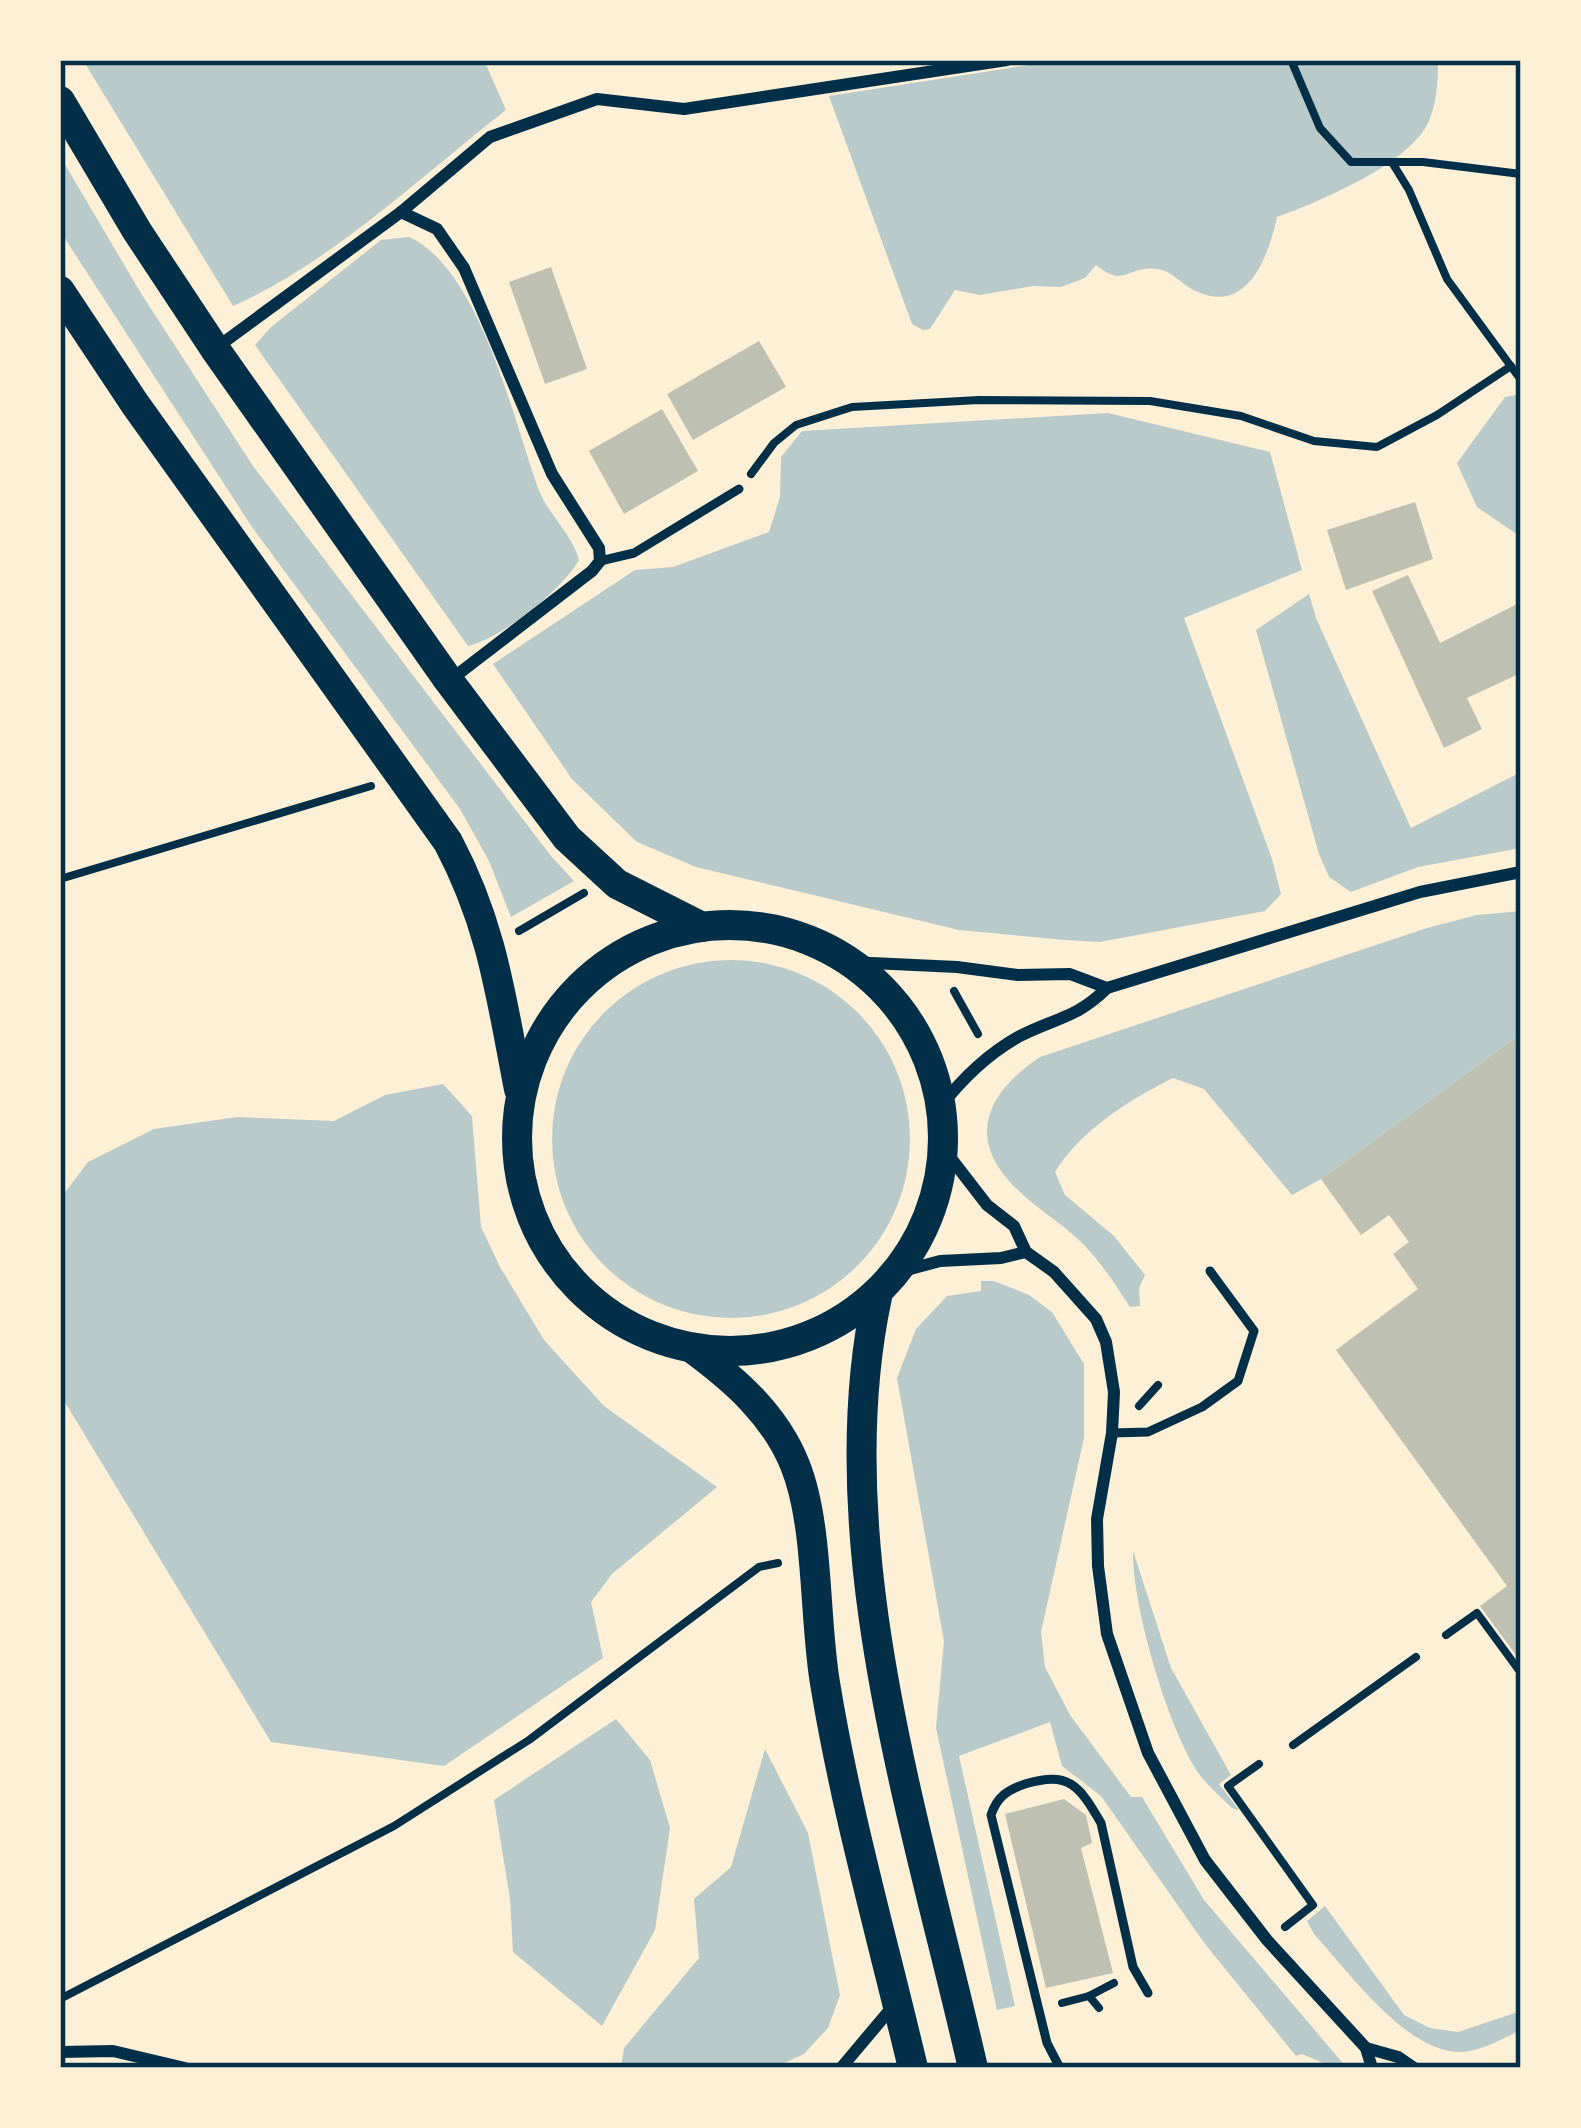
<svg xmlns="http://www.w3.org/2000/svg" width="1581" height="2128" viewBox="0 0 1581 2128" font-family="Jost,sans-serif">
	<rect width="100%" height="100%" fill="#fdf0d5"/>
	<g fill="#b9caca">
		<path d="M83,60h401l22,50c-85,66 -175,153 -273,196z"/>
		<path d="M1061,60h377c0,21 -1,45 -11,65 -21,40 -108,77 -150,92 -9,41 -31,103 -87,71 -12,-7 -18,-17 -33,-19 -30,-4 -32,20 -61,-4l-11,13 -24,9 -28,-1 -53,9 -25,-5 -25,39 -7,1 -11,-6 -83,-228z"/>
		<path d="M60,156l82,139 111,171 298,390 23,25 -63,36 -22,-56 -29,-52 -208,-282 -192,-296z"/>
		<path d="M409,237c70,31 104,181 129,251 10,27 34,45 41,72 -17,30 -77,78 -111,86l-213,-301 16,-18 110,-87z"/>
		<path d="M1521,394v143l-44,-30 -20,-44 48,-66z"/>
		<path d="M1108,413l162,39 32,118 -118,48 88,241 9,35 -16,17 -165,31 -35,-2 -106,-10 -263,-63 -59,-25 -65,-63 -79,-115 142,-94 38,-3 96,-35 11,-35 1,-40 21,-26z"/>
		<path d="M1309,594l7,24 95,210 110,-56v76l-103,19 -67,25 -22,-15 -10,-23 -63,-224z"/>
		<path d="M1521,911v123l-200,145 -29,16 -88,-106 -31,-11c-44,22 -92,52 -118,94l10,23 49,41 31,39 -6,13 1,18 -10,1c-17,-26 -34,-53 -58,-73 -16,-14 -35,-26 -51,-41 -56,-51 -38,-98 19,-136l387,-129 50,-13z"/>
		<circle cx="731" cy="1139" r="179"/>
		<path d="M443,1084l29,32 9,111 19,40 44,73 60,66 113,81 -105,87 -21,28 12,56 -159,108 -173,-24 -211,-348v-195l28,-37 66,-33 83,-12 97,4 51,-26z"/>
		<path d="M981,1281h13l35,14 23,17 32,52v74l-43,194 4,35 25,48 61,82h11l62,103 143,168h-12l-33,-14 -6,2 -91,-112 -104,-148 -39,-30 -12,-44 -91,34 56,250 -18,4 -61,-282 8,-87 -47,-263 19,-49 31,-33 34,-5z"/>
		<path d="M1133,1551l38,117 60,107 -12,9 20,26 -7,-2c-11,-11 -24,-22 -33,-34 -31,-45 -67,-169 -66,-223z"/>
		<path d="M616,1719l34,41 20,68 -15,102 -53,96 -89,-74 -3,-53 -16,-99z"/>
		<path d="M765,1749l43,84 32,162 -12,33 -24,26 -31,14h-152l3,-20 75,-90 -5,-59 37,-32z"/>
		<path d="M1325,1906l79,109 26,13 28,4 63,-21v19c-20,9 -40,22 -62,22 -54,-1 -111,-81 -145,-118l-7,-13z"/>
	</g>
	<g fill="#bec0b2">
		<path d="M551,267l36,102 -42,15 -36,-102z"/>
		<path d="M759,341l27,46 -93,53 -26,-46z"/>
		<path d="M662,409l36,62 -74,43 -35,-63z"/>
		<path d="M1415,502l18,57 -87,31 -19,-60z"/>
		<path d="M1408,575l32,68 77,-39 4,8v61l-54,25 15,31 -38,19 -72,-157z"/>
		<path d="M1521,1034v628l-41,-56 27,-20 -171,-236 82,-61 -25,-35 16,-12 -20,-27 -28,20 -40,-56z"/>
		<path d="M1064,1799l22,16 6,28 -11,5 32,125 -67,15 -41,-174z"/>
	</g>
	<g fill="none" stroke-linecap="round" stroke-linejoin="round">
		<g stroke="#003049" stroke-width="8">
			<path d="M1291,60l29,68 31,34h72l98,12"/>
			<path d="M1393,164l16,26 38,89 74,101"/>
			<path d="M751,474l23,-31 22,-18 56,-18 127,-7 171,1 91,15 73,25 63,6 60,-32 74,-49"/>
			<path d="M60,879l311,-93"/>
			<path d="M519,931l65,-38"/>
			<path d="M954,991l24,43"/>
			<path d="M1139,1406l19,-21"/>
			<path d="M1446,1635l31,-22 44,60"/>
			<path d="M1293,1745l123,-88"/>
			<path d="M1259,1764l-31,22 85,119 -28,22"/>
			<path d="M1089,1996l10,12"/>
			<path d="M60,1999l334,-173 135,-86 230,-173 19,-4"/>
			<path d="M1062,2003l27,-7 25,-13"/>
		</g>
		<g stroke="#003049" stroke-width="9">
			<path d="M600,561l34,-8 105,-64"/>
			<path d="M1112,1433l36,-1 54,-25 36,-26 16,-50 -44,-60"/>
			<path d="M1060,2068l-13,-25 -56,-228c6,-18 16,-25 34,-31 44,-13 54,1 76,39l32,144 15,26"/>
		</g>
		<g stroke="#003049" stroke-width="12">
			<path d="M401,212l36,17 27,39 88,206 47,74 1,13 -8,10 -143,110"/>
			<path d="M216,348l185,-136 89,-75 107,-38 87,10 323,-49"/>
			<path d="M850,962l107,5 61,8 52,-1 37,14"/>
			<path d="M941,1106c21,-27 47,-52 77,-69 36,-19 58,-18 89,-49l313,-96 101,-20"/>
			<path d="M943,1148l44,57 27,21 12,26 28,20 42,47 10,23 8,50 -2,41 -15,86 1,47 9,68 41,119 57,107 62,80 99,108 6,20"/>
			<path d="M899,1272l41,-11 61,-3 25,-6"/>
			<path d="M1366,2048l32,9 16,11"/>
			<path d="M60,2052l53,-1 72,17"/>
			<path d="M841,2068l53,-63"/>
		</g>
		<g stroke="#003049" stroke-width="30">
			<path d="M60,101l77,130 78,118 234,332 118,157 50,46 85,43"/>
			<path d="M60,291l75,113 313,438c45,85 53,156 71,247"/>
			<circle cx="730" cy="1138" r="213"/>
			<path d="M877,1297c-53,247 41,530 96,771"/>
			<path d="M693,1349c42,31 82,66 102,116 24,59 19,153 30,218 21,129 58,258 88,385"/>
		</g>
	</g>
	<rect width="1581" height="2128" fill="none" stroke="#fdf0d5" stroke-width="126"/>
	<rect x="63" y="63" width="1455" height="2002" fill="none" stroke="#003049" stroke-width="4.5"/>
</svg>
